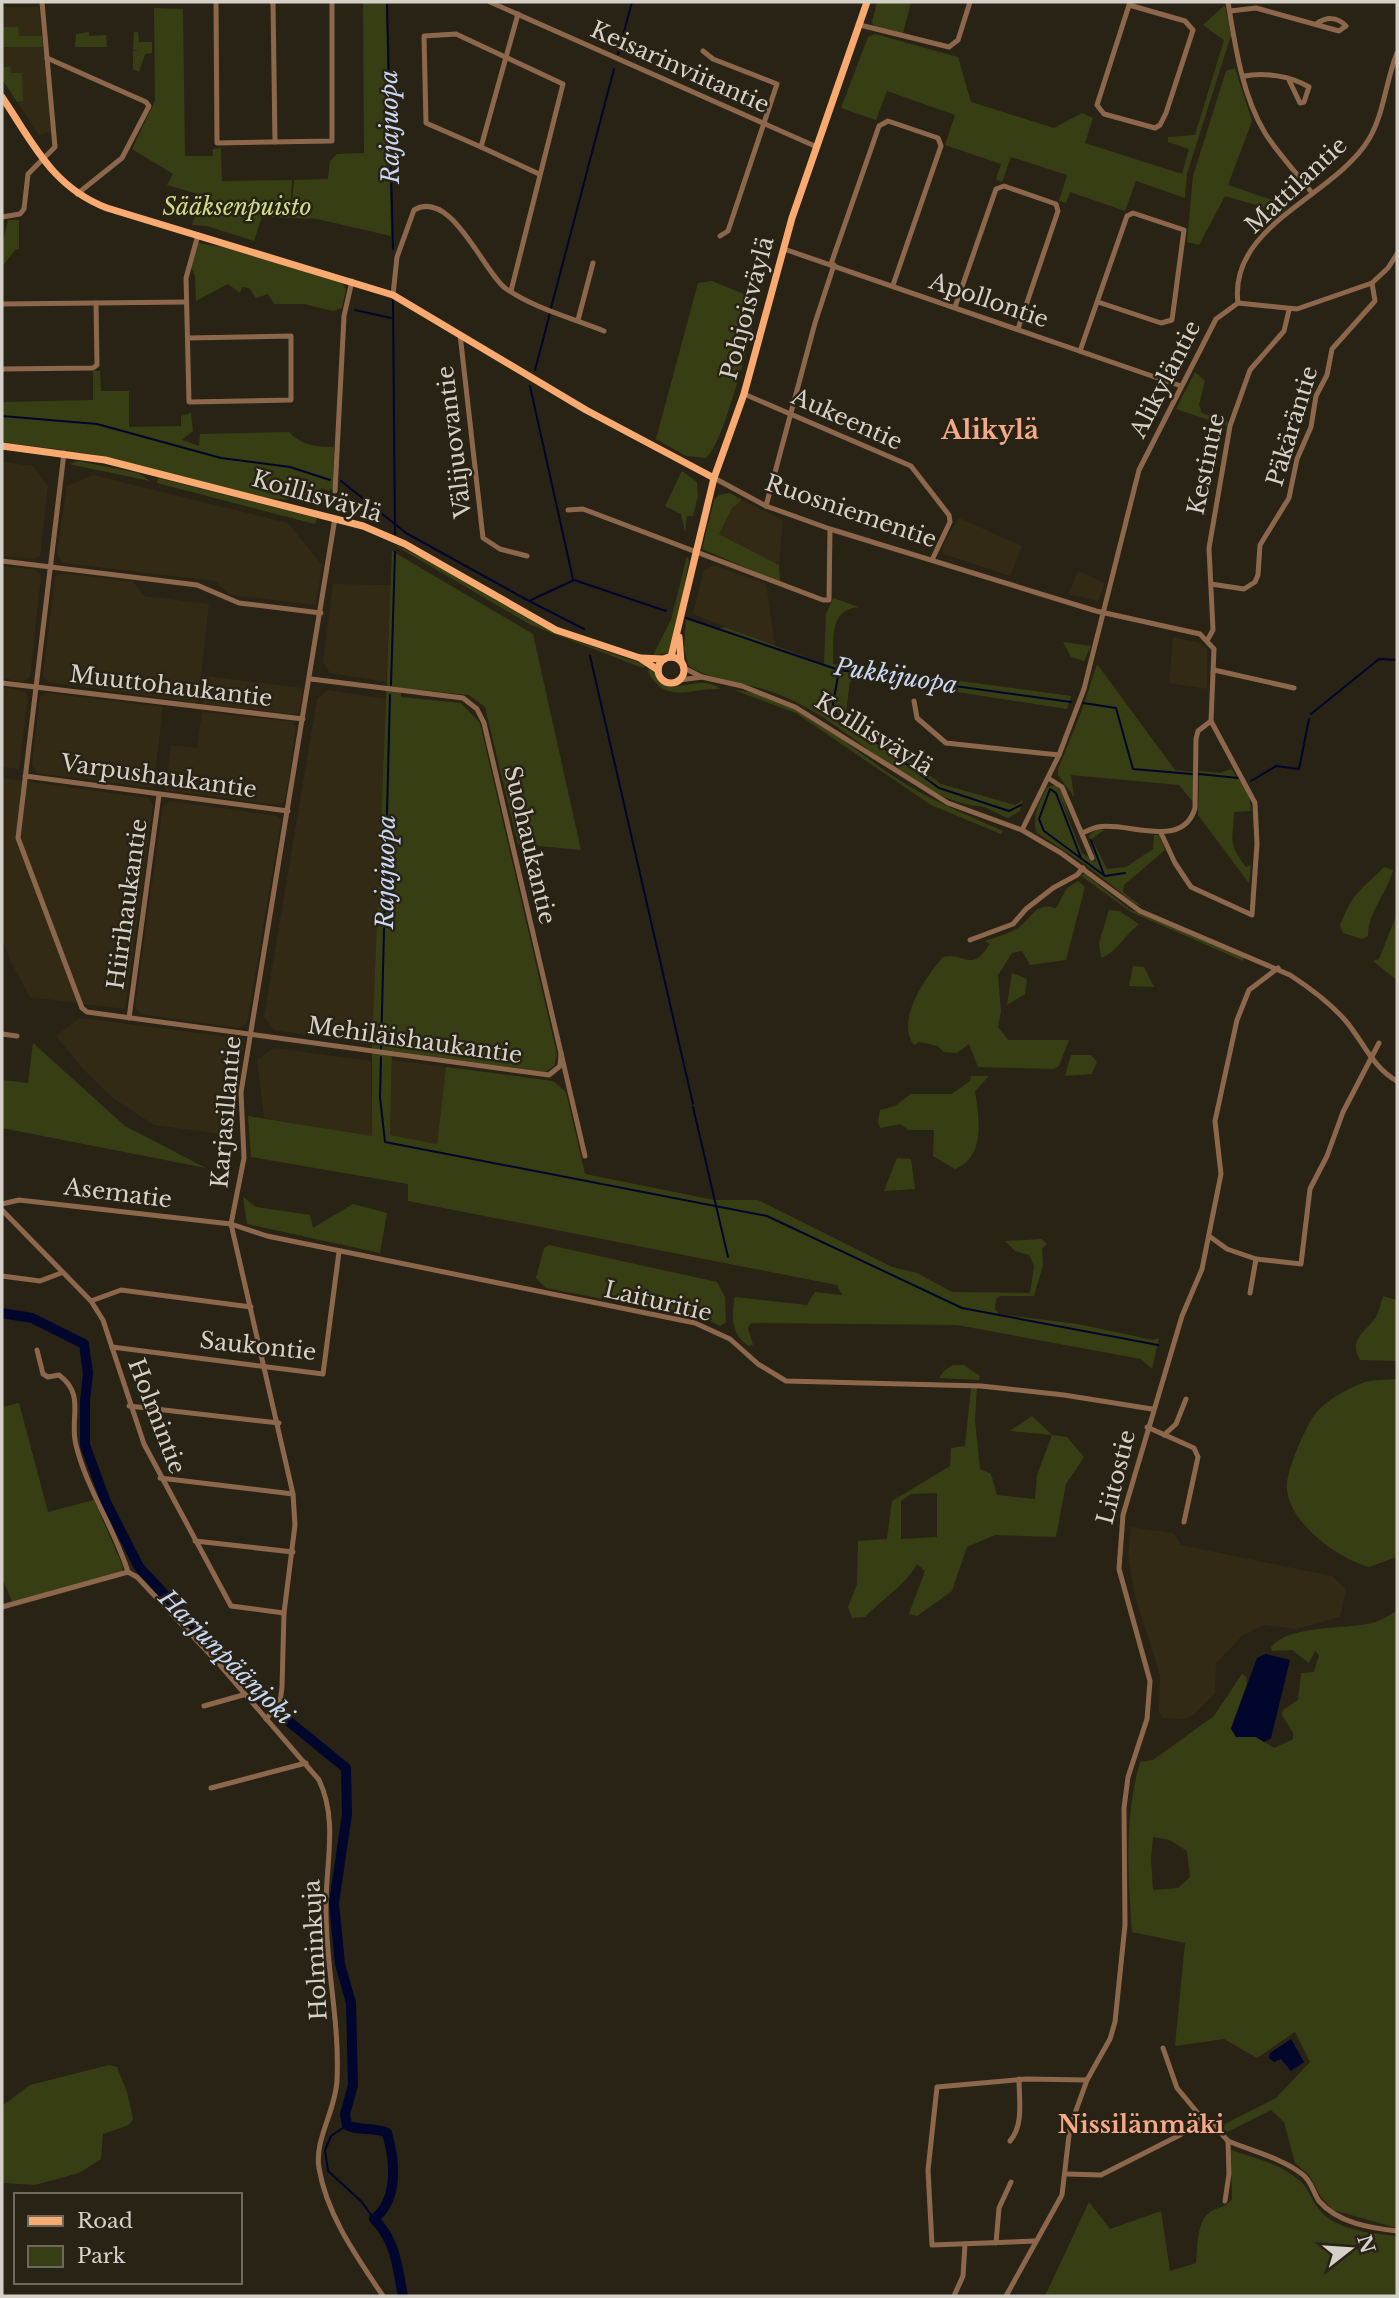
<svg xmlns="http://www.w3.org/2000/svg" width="1399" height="2298" viewBox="0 0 1399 2298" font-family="'Libre Baskerville',serif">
	<rect width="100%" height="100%" fill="#292315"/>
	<g fill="#332a16">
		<path d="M2,7h37l12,125 -12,3 -37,-56z"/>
		<path d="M2,462l31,4 15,20 -8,70 -6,3 -32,-3z"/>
		<path d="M93,475l195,48 34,42 -6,40 -86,-10 -14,-14 -153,-18 -6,-9 10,-68z"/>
		<path d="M742,500l41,20 -4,45 -60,-31 13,-26z"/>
		<path d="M959,518l63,28 -12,30 -67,-22 -1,-7z"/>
		<path d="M714,565l52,19 9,62 -82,-32 11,-44z"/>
		<path d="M2,566l34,4 5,6 -11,101 -7,5 -21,-4z"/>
		<path d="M1078,571l27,12 -7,18 -30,-7z"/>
		<path d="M62,573l71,9 11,14 65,8 -11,99 -150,-21 -5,-6 12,-99z"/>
		<path d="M333,584l58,1 -5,97 -56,-9 -7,-11z"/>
		<path d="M1173,637l27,6 7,6v40l-38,-6z"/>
		<path d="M206,676l97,12 -4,24 -6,2 -90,-10z"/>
		<path d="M2,687l22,4 4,5 -9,73 -17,-2z"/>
		<path d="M328,690l58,9 -14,346 -98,-15 -10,-13 53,-318z"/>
		<path d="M47,693l116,14 -10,81 -115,-15 -6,-8 8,-68z"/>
		<path d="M202,712l90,10 4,5 -11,74 -6,4 -114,-15 6,-45 26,3z"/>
		<path d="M2,778l146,20 5,7 -28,204 -95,-12 -20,-37 -8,-21z"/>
		<path d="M170,801l107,15 4,5 -34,202 -8,5 -98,-14 -6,-7 28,-201z"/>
		<path d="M80,1018l157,20 6,7 -14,90 -75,-10 -41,-27 -29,-28 -28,-34z"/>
		<path d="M274,1048l97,13 1,76 -108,-19 -7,-58z"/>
		<path d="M392,1060l54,7 -9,77 -47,-9z"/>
		<path d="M1131,1527l43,6 7,12 151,31 14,13 -6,28 -44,12 -32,-4 -21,10 -27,28 -1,30 -22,22 -9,4 -21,-1 -4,-6 1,-37 -25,-79 -7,-42z"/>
	</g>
	<g fill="#383e14" fill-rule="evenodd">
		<path d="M363,2h23l5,234 -74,-17 -26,-1 3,-38 34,-1 2,-18 7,-7 27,-1z"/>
		<path d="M877,2h34l-8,31 -28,-6 -3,-5z"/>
		<path d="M1225,5l6,30 -44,139 -2,24 -49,-17 -11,30 -55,-19 -4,11 -7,-2 8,-26 -56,-18 -9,25 -6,-3 5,-15 -56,-19 10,-30 -68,-24 -11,29 -35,-12 27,-71 7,-3 83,23 13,45 83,26 28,-15 11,5 -8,25 97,31 7,-25 -21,-7v-5l27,-2 29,-95 -21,-15z"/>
		<path d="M154,8l29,1 2,147h28v-7l8,-1 1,33 70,-1 -2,38 -28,-2 -8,25 -47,-15 -15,-1 10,-30 -35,-10 6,-11 -41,-25 23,-48z"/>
		<path d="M3,27h15l1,9h23l1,11h-40z"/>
		<path d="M89,32v4l17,-1 1,12h-32l1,-13z"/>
		<path d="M134,32h4l1,10h13v11l-7,1 -6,18 -6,-3v-18l6,-1h-6z"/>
		<path d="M2,67h8l1,6h11l1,28 -6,1 -15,-23z"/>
		<path d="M1235,68l17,53 -24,64 62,21 -18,15 -9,-14 -38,-11 -26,49 -12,-3 6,-66 33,-105z"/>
		<path d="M8,220h11v29l-4,1 -13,17v-22z"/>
		<path d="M198,243l36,6 107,32 5,8 -4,19 -9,3 -29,-7h-30l-6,-10 -12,4 -7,-10 -7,-1 -2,6 -12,-9 -32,17 -1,-25 -4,-10z"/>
		<path d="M712,281l47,19c-8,30 -34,143 -53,158l-20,-2 -30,-17 42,-156z"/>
		<path d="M93,371h7l1,20h28v36l52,-1v-10l10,-3 2,18 -11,9 17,6 1,-12 89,-2c13,14 29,15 45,15l-1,41 -4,3 -8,-3 -4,11h-10l-5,-8 -15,9 -18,-2 -177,-44 -90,-12v-40l91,-2z"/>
		<path d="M1195,372l10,9 -6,24 3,8 26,9 -1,4 -51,-17z"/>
		<path d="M78,461l60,12 12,8 -81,-17z"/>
		<path d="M682,471l15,11 1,14 -5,20h-6l-2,16 -4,-18 -16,-8z"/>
		<path d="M158,478l159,40 -2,6 -158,-41z"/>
		<path d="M730,493l12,7 -10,8 -13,26 60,31 1,17 -78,-33 12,-49 5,-5z"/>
		<path d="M389,542l34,16 139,78 84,29 -3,3 -112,-43z"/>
		<path d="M392,551l141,83 48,216 -63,-6 -33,-137 -16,-12 -68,-7v9l60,6 19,20 77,332 -3,11 -9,6 -153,-21 -2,84 47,9 9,-77 107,14 13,11 19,82 129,26h44l134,67 25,6 35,19 78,1 4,-27 -5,-11 -14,-4 -10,-10 36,-2 6,5 -5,4 1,17 -9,31h-34l-4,3 -1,10 4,5 79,10 75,16 6,-2 -7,31 -11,-10 -184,-34 -206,-2 -3,5 5,17 -4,1c-18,-10 -18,-31 -14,-49l72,8 8,-13 27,3 -5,-10 -429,-84v-17l-157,-27 -3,-41 124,20v-91z"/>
		<path d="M687,556l2,5c-4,16 -15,85 -21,92l-15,2 18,-35z"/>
		<path d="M833,598l26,9c-31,3 -25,32 -26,57l238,32 -4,13 -207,-32 -10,4 -4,32 95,71 74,21 8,-5 -3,11 -12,7c-9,-3 -19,-11 -29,-12 -31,-2 -69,-26 -95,-45 -35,-25 -68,-53 -109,-68 -22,-9 -71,-14 -87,-28l-4,-17 2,-30 30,11 9,-2 99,37 2,-50z"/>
		<path d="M1063,642l28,4 -7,15 -13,-4z"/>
		<path d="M1097,664l78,106 18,2v30l-14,-17 -108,-10 3,22 -16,-22v-6l24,-59z"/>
		<path d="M649,667l15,18c19,6 38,-10 56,4 -33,-1 -53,16 -72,-17z"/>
		<path d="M734,690c62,5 109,53 159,86 34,23 72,38 110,55l-2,3 -70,-29 -135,-92z"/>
		<path d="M1231,769c10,13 20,24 20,42l-17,1c0,28 -8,29 12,55l5,-2 -2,18 -51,-68 1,-44 22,2z"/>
		<path d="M1056,785l6,8 10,30 -15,-33 25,63 14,9 -7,-27 9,-6 6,1 -12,9 15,30 19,-2 27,-18 1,-14h5l6,15 -41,35 -1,7 18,14 81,31 -87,-33 -50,-40 -48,-31c-6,-16 3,-32 10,-46z"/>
		<path d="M1384,867l9,3c-6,24 -25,41 -25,66l-6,3 -19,-6 -3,-8c14,-34 19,-33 44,-58z"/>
		<path d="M1085,874l44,35 115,48 -1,4 -112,-49 -51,-37z"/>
		<path d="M1078,881l7,6 -19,73 -36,5 -8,-14 -10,2 -14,22 3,36 -3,16 10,13h61l-10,26 -5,3 -76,-2 -9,-23 -12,9 -13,-1 -6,-6 -19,-4 -5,3c-19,-25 12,-68 29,-88 24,-5 27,17 47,-13l-5,-3c11,-4 23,-7 33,-13 15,-11 16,-26 38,-20l11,-20z"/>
		<path d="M1109,910l10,1 20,13c-14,11 -23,29 -38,34l-2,-15z"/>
		<path d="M1397,914v66l-24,-19 6,-2z"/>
		<path d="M1133,966l11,1 10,20 -25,-1z"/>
		<path d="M1012,973l15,6 -2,15 -18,11z"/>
		<path d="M33,1043l92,83 81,42 -204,-40v-48l26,3z"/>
		<path d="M1071,1055h20l6,7 -5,12 -27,2z"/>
		<path d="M971,1076h18l-14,15c4,27 11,66 -20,78l-22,-13 1,-26h-25l-9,-6 -20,4 -2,-6 2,-12 15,-4 16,-12h41l18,-13z"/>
		<path d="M897,1158l14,1 4,30 -31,2z"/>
		<path d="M243,1197l13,10 54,8 3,13 40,-24 34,9 -7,40 -133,-29z"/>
		<path d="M549,1245l168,37 8,15 1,25 -6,4 -14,-7 -160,-31 -10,-10 8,-30z"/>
		<path d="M1383,1296l14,4v61l-37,-1c-12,-21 5,-27 16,-43 3,-5 5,-14 7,-21z"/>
		<path d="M953,1365h11l16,11 -1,4 -40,-2 5,-7z"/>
		<path d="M1397,1379v178l-28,10c-30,-8 -80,-44 -82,-78 -2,-16 18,-61 28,-75 10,-13 30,-24 45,-30 10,-5 26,-4 37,-5z"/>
		<path d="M971,1387h6l-2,33 5,49 11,5 6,21 38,4 2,-24 15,-40 -42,-4 22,-15 20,19 15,2 17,20 -18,27 -10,53 -61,-2 -28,12 -15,44 -35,25 -8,-2 16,-43 -8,-7c-12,22 -35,35 -52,53l-13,1 -4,-11 9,-23 1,-43 29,-2 5,-38 58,-35 1,-18 14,-2zM937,1493v44l-36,2v-38l10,-7z"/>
		<path d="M19,1403l29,109 46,-12 29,67 -2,6 -109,29 -10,-25v-170z"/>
		<path d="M1397,1611v617l-64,-18 -12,-13 -12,-22 -14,-12 -11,-41 -13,-12 -44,22 -6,-6 55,-28 34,-36 -15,-30 -38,26 -33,-19 -49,7 10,-103 -53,-11c-4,-57 -8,-114 8,-170l13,-2 61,-44 28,-42 4,3 1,6 -16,45 5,9h20l18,11 19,-9v-6l-11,-18 1,-5 15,-10 3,-27 13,-1 5,-17 -4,-4 -6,12 -17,-13 -20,1 -1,-4c19,-23 73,-17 101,-24 9,-2 17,-8 25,-12zM1153,1837l17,3 17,11 3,26 -12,11 -25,2 -2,-31z"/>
		<path d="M109,2065l8,2 10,25 6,27 -4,6 -26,9 -2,25 -22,14 -44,12 -33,-2v-77l28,-21z"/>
		<path d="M1231,2150c23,8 51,14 69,31 8,6 11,19 18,27 17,23 54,25 79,28v60h-352l44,-94 21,27 51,-18 9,60 26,-8c2,-15 0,-40 13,-50 8,-7 14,-3 23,-14z"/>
	</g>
	<g fill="#00062c">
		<path d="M1266,1654l24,6 -19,78 -7,4 -8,-5h-20l-5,-8 26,-71z"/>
		<path d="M1291,2039l13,23 -13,9 -10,-12 -7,3 -5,-4 1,-5z"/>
	</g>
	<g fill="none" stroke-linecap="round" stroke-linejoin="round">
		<g stroke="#00062c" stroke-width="2">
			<path d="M387,5l6,244"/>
			<path d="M618,54l14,-52"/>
			<path d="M393,300l2,234"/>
			<path d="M551,308l63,-239"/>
			<path d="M355,310l36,8"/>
			<path d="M535,370l15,-57"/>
			<path d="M530,386l43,193"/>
			<path d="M2,416l95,8 124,34 69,9 40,13"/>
			<path d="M341,481l65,52 123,68 45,-21 92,31"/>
			<path d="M529,601l55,28"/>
			<path d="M686,618l153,52 232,32"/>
			<path d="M590,656l103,448"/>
			<path d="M839,670l-7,40 107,78 70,23 12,-6"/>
			<path d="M391,685l4,-133"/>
			<path d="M1083,703l33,5 17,61 59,5"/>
			<path d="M1311,714l68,-55 18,1"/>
			<path d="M1199,774l39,4"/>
			<path d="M1251,781l25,-15 23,3 10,-50"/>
			<path d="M1091,840l13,35"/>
			<path d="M1081,858l-25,-65 -6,-4 -11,30 5,12 61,45 20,-3"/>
			<path d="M381,1049l9,-354"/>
			<path d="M381,1057l-1,40 5,45 382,74 195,92 196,37"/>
			<path d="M693,1107l35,150"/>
			<path d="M347,2125l-16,11 -6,14 3,21 33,30 13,18"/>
		</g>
		<path stroke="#00062c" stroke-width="10" d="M2,1313l30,5 52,26 4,29 -3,29v43l21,57 33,65 121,131 86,70 1,46 -13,89 6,61 11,39 2,82 -8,29 2,11c13,7 27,1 40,8 8,28 12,66 -13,86 22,22 23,47 29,77"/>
		<g stroke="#8d674c" stroke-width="5">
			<path d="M216,2l1,141 115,-2v-139"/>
			<path d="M273,2l2,140"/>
			<path d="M490,2l327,145"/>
			<path d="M1228,2c7,43 14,93 37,131 13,21 32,40 47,60"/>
			<path d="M1129,5l56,16 8,9 -27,83 -6,12 -5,3 -51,-14 -7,-9 33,-103"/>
			<path d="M1230,11l26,-3 83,23 7,-5c-9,-10 -20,-9 -30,-2"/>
			<path d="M518,14l-37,133 58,27"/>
			<path d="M860,25l89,22 9,-7 12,-38"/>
			<path d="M703,51l10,8 64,25 -49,147 -8,5"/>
			<path d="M47,58l99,44 3,4 -27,52 -45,36"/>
			<path d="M1244,76c20,-4 47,0 65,11l-5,15 -4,1 -11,-23"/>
			<path d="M481,147l-55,-24 -2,-87 32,-2 107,50 -52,207"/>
			<path d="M2,217l18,-3 4,-5 4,-35 27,-27 -13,-145"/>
			<path d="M784,249l397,137"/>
			<path d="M831,264l48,-138 9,-5 50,17 3,8 -48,139"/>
			<path d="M393,295l4,-38 17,-47c37,-22 69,61 91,78 28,20 67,30 99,43"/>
			<path d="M1238,303c-10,-78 97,-107 131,-164 15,-25 17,-59 28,-86"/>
			<path d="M2,304l184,-2"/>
			<path d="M955,307l41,-118 8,-3 52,18 2,7 -40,118"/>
			<path d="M578,320l15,-57"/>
			<path d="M460,334l23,204 17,11 27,7"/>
			<path d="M188,338l103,-2v64l-102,2 -3,-124 12,-43"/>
			<path d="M1080,351l47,-135 6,-3 51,17 -12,90 -11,3 -63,-21"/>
			<path d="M2,369l91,-1 4,-3 -1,-62"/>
			<path d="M744,394l167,72 38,49 1,7 -18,38"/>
			<path d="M64,453l-46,385 64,170 5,4 462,63 11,-9 1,-13"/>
			<path d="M714,478l52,28 64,23 266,82 104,23 14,15 -3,72 44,82 2,41 -5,71 -61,-28 -16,-24 -14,-30"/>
			<path d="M335,491l9,-175 8,-35"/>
			<path d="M766,506l49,-183 19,-58"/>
			<path d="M568,510l15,-1 240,91h6l1,-71"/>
			<path d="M2,561l195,24 42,18 82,10"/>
			<path d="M1211,584l33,5 11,-7 3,-7 2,-30 29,-47 8,-39 14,-32 5,-31 11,-21 5,-26 43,-48 -3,-18"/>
			<path d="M1208,639l5,-9 -4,-82 21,-122 20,-56 34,-39 5,-21"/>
			<path d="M684,668l18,9 40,9 53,21 153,96 74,27 39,23 79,58 150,64c20,13 39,27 55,45 18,21 27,47 52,61"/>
			<path d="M1214,670l80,18"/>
			<path d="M311,679l152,19 14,11 7,14 101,433"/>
			<path d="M680,680l22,-3"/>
			<path d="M2,683l301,36"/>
			<path d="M914,701l3,17 29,25 113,12"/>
			<path d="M25,776l263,35"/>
			<path d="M1048,778l14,9 30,71"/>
			<path d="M1022,830l37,-75 25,-66 55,-219 77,-151 22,-16 59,6 75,-26 16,-15 9,-14"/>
			<path d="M1082,833c5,-2 11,-5 16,-6 28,-6 85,24 97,-19l1,-69 2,-8 13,-10"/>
			<path d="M970,940l43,-16 13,-15 27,-21 24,-13 6,-7"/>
			<path d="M129,1018l30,-223"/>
			<path d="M2,1034l15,2"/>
			<path d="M2,1204l17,-4 212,24 36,12 428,87 35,16 28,25 28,17 195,5 83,9 88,14"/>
			<path d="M2,1210l89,91 12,19 41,124 87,162 53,7"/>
			<path d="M1209,1236l18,13 29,10 45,5 9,-75 17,-33 16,-44 36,-69"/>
			<path d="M2,1276l38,5 21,-8"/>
			<path d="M1250,1293l6,-34"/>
			<path d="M91,1301l30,-11 130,17"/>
			<path d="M112,1347l211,27 16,-122"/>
			<path d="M37,1350l6,24 5,3 11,-2c27,20 10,43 17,70 11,45 39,84 52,127"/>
			<path d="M129,1406l150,17"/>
			<path d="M1147,1427l47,21 4,9 -14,65"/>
			<path d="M1164,1435l12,-11 10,-25"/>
			<path d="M160,1478l133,16"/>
			<path d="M195,1541l98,11"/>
			<path d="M2,1607l126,-35 9,5 83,88 99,115c19,40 7,82 7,125 -1,59 14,116 11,175 -1,30 -23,60 -18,88 8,48 38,89 64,128"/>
			<path d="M204,1706l39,-11"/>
			<path d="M266,1719l14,-16 2,-16 2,-74 11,-88 -2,-31 -62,-270 13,-66 -3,-66 94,-574"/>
			<path d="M211,1788l95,-25"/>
			<path d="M1163,2048l14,40 25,30 10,5 16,18 1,33 -4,27"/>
			<path d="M1010,2141c14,-16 9,-42 9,-62"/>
			<path d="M1228,2141c24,10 53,17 74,33 9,6 11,18 17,27 19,22 51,27 78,30"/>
			<path d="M1067,2174l34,1 79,-40 22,-17"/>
			<path d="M1035,2241l-103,4 -4,-75 9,-83 89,-8 61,1"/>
			<path d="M996,2243l3,-35 12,-26"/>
			<path d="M954,2296l9,-20 2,-32"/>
			<path d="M1006,2296l56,-101 8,-68 17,-47 23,-41 5,-17 10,-97 -1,-117 4,-31 19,-58 3,-38 -31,-112 4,-54 59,-199 20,-47 19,-95 -6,-53 22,-101 12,-30 29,-22"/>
		</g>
		<g stroke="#f9aa71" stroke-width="7">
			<path d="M2,97c31,46 50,90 105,111l286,87 193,115 128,68"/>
			<path d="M2,446l103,14 258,66 42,18 151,86 84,28 18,12"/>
			<path d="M679,637l2,24"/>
			<path d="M671,657l43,-179 30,-84 48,-176 75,-216"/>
			<circle cx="671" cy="670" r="13"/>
			<path d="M640,658l24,1"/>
		</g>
	</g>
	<g text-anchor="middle" stroke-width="5" stroke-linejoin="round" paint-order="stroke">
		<g font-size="23" fill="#d5d1c9" stroke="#292315">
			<text transform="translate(680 67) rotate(24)" y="8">Keisarinviitantie</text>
			<text transform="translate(1296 185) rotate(-43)" y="8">Mattilantie</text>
			<text transform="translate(989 300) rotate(19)" y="8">Apollontie</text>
			<text transform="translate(747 308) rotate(-75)" y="8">Pohjoisväylä</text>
			<text transform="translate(1165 379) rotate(-63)" y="8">Alikyläntie</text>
			<text transform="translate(847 419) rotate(24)" y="8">Aukeentie</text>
			<text transform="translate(1292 426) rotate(-73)" y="8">Päkäräntie</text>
			<text transform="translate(454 442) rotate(-97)" y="8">Välijuovantie</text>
			<text transform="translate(1206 464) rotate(-78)" y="8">Kestintie</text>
			<text transform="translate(317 496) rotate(16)" y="8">Koillisväylä</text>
			<text transform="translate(851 511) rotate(19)" y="8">Ruosniementie</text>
			<text transform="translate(171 686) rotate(7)" y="8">Muuttohaukantie</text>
			<text transform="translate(874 734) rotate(32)" y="8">Koillisväylä</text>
			<text transform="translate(159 776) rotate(8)" y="8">Varpushaukantie</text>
			<text transform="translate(530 845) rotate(77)" y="8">Suohaukantie</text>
			<text transform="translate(127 904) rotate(-82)" y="8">Hiirihaukantie</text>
			<text transform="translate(415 1040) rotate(8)" y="8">Mehiläishaukantie</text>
			<text transform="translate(226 1112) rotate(-85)" y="8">Karjasillantie</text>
			<text transform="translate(118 1193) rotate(7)" y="8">Asematie</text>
			<text transform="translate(658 1301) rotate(13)" y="8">Laituritie</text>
			<text transform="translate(258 1346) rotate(6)" y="8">Saukontie</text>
			<text transform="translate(157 1416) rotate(69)" y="8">Holmintie</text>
			<text transform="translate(1116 1477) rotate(-76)" y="8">Liitostie</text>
			<text transform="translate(315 1950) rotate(-93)" y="8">Holminkuja</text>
		</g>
		<g font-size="23" font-style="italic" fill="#cedc87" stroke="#292315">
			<text x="237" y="215">Sääksenpuisto</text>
		</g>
		<g font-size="24" font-style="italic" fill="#c8d7f4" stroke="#292315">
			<text transform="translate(390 127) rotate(-91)" y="8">Rajajuopa</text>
			<text transform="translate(896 676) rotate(9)" y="8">Pukkijuopa</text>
			<text transform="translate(386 872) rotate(-89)" y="8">Rajajuopa</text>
			<text transform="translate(226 1657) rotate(45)" y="8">Harjunpäänjoki</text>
		</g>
		<g font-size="24" font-weight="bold" fill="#f5a989" stroke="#292315">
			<text x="1141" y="2133">Nissilänmäki</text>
		</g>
		<g font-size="26" font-weight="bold" fill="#f5a989" stroke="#292315">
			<text x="990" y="439">Alikylä</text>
		</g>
	</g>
	<rect width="1399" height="2298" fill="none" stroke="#d5d1c9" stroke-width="7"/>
	<rect x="14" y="2193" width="228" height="91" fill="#292315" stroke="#6e695d" stroke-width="2"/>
	<rect x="28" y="2216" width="35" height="10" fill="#f9aa71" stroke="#6e695d" stroke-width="2"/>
	<text x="77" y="2228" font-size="21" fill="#d5d1c9">Road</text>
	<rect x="28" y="2246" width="35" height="21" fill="#383e14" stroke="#6e695d" stroke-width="2"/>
	<text x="77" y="2263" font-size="21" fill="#d5d1c9">Park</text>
	<g transform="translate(1350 2249) rotate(73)" stroke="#292315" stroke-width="5" paint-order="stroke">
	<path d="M0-5L12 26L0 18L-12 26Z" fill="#d5d1c9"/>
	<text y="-10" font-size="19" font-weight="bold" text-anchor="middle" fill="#d5d1c9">N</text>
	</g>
</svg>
